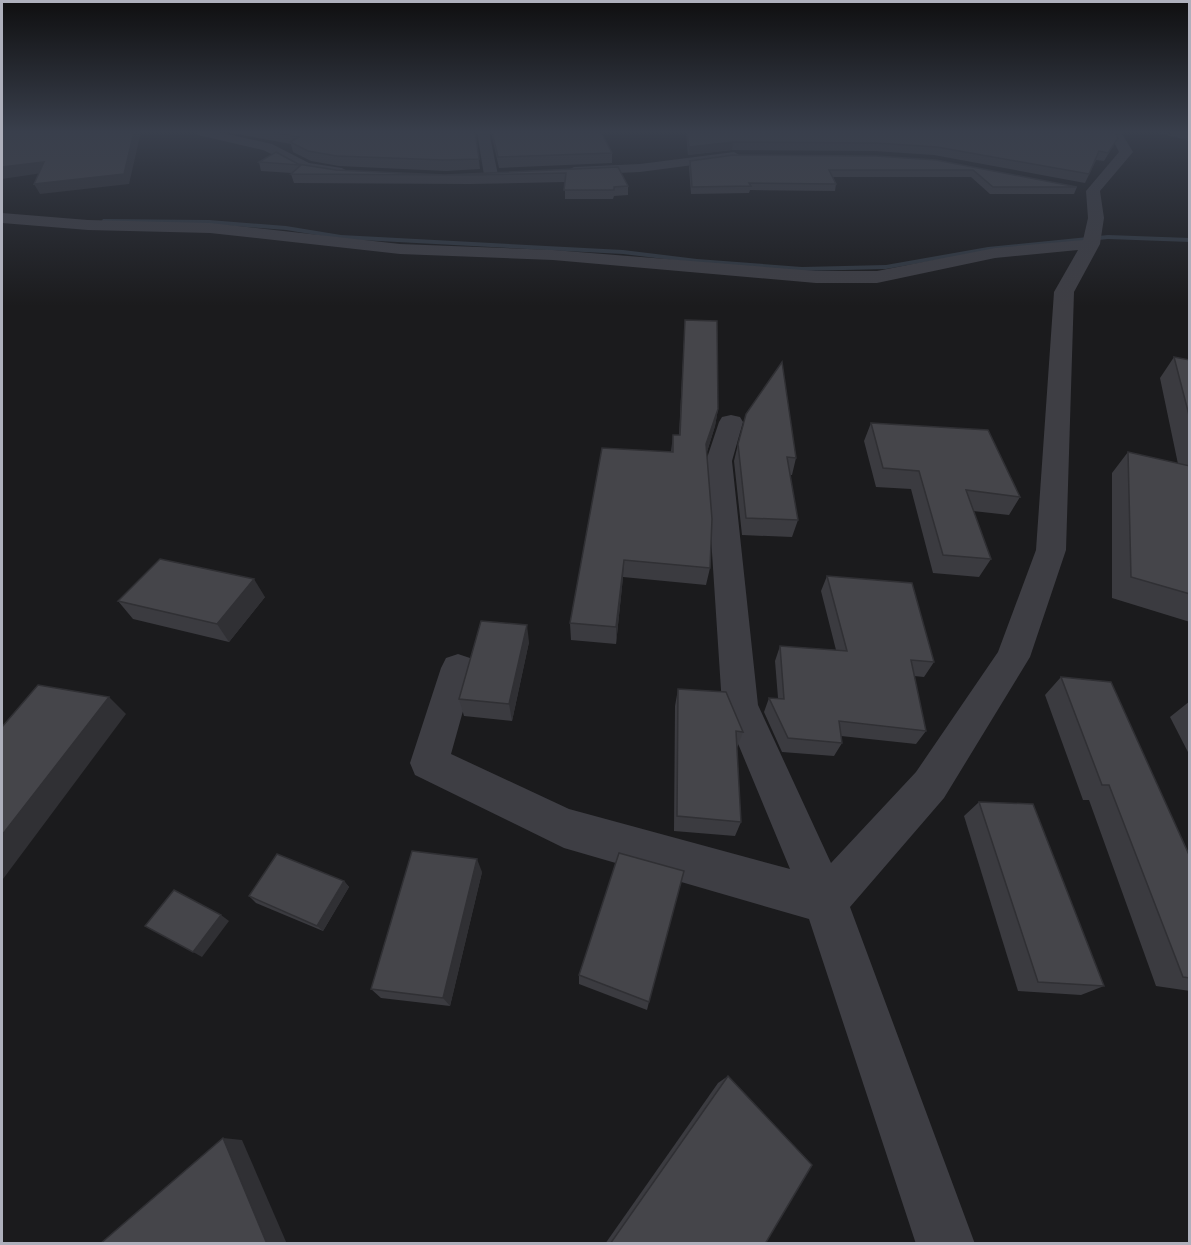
<svg xmlns="http://www.w3.org/2000/svg" width="1191" height="1245" viewBox="0 0 1191 1245" font-family="Roboto,sans-serif">
	<rect width="100%" height="100%" fill="#1b1b1d"/>
	<g fill="none" stroke-linecap="round" stroke-linejoin="round">
		<g fill="#313841" fill-rule="evenodd">
			<path d="M1158,132l32,5v4l-31,-8z"/>
			<path d="M103,219l106,1 77,6 55,9 282,15 74,9 105,8 84,-2 102,-18 120,-12 82,3v4l-82,-3 -120,12 -102,18 -84,2 -105,-8 -74,-9 -282,-15 -55,-9 -77,-6 -109,-1z"/>
		</g>
		<g fill="#3e3e44" fill-rule="evenodd">
			<path d="M196,132h22l54,12 37,19 33,5 7,4 -7,4 -36,-5 -43,-21 -65,-15z"/>
			<path d="M477,132h12l9,43 -2,3 -5,1 -7,-4z"/>
			<path d="M1109,132h12l12,20 -33,39 4,27 -4,26 -26,48 -8,258 -36,107 -86,141 -94,109 125,337h-59l-107,-325 -245,-71 -149,-73 -5,-12 31,-95 5,-10 12,-4 12,4 5,10 -24,86 118,55 221,60 -68,-164 -16,-244 13,-39 3,-5 9,-2 9,2 3,5 -11,39 26,244 73,158 85,-91 82,-120 38,-102 18,-258 24,-42 -83,8 -118,25h-61l-263,-23 -153,-6 -190,-21 -122,-3 -86,-7v-10l86,7 122,3 190,21 153,6 263,21h61l118,-23 88,-8 5,-22 -2,-27 33,-39z"/>
			<path d="M1170,132h20v7l-18,-4z"/>
			<path d="M734,152l7,4 -2,3 -99,13 -66,3 -7,-4 7,-4 66,-3z"/>
		</g>
	</g>
	<g fill="#3b3b40">
		<path d="M226,132h249l5,37 -34,2 -107,-5 -28,-5 -18,-9 -2,-8z"/>
		<path d="M491,132h110l11,21v10l-113,5z"/>
		<path d="M686,132h429l3,6 -14,23 -8,-1 -11,23 -151,-28 -60,-4 -142,-1 -44,5z"/>
		<path d="M936,160l141,27 -3,7h-84l-19,-17h-138l3,7 -1,7 -85,-1 -1,3 -58,1 -2,-26 1,-7z"/>
		<path d="M259,162l39,2 38,6 109,5 173,-8 10,19v9l-14,1 -1,3h-48v-17l-96,2 -175,-1 -3,-9 1,-1 -31,-2z"/>
		<path d="M685,320l33,89 -3,17 -8,26 3,116 -4,17 -83,-8 -7,67 -45,-4 -1,-17 101,-171 2,-17h6z"/>
		<path d="M1174,357l16,3v262l-78,-24v-125l16,-21 50,12 -18,-86z"/>
		<path d="M871,423l149,74 -11,18 -36,-4 18,48 -12,18 -46,-4 -22,-84 -35,-2 -12,-46z"/>
		<path d="M738,444l58,14 -4,17h-2l8,45 -6,17 -50,-2 -8,-74z"/>
		<path d="M827,576l107,86 -10,15 -10,-1 12,55 -10,13 -75,-8 1,7 -8,13 -52,-4 -18,-40 5,-14h9l-3,-37 5,-15 56,4 -15,-59z"/>
		<path d="M265,597l-36,45 -96,-23 -15,-18z"/>
		<path d="M529,642l-17,79 -48,-5 -5,-17z"/>
		<path d="M1061,677l129,180v134l-34,-5 -67,-186h-6l-38,-105z"/>
		<path d="M678,689l65,43 -6,16 4,74 -6,14 -61,-5 1,-125z"/>
		<path d="M1190,701v55l-20,-39z"/>
		<path d="M979,802l125,184 -23,9 -63,-4 -54,-175z"/>
		<path d="M482,872l-32,134 -69,-8 -10,-9z"/>
		<path d="M344,881l5,6 -26,44 -67,-28 -7,-7z"/>
		<path d="M579,975l70,27 -2,8 -68,-26z"/>
		<path d="M728,1076l37,168h-160l113,-161z"/>
	</g>
	<g fill="#303034">
		<path d="M134,132h7l-12,52 -89,10 -6,-10z"/>
		<path d="M733,142l-1,8 -44,5 1,-8z"/>
		<path d="M44,162l5,10 -47,7v-12z"/>
		<path d="M718,409l-3,17 -11,35 2,-17z"/>
		<path d="M624,560l-1,17 -7,67v-17z"/>
		<path d="M254,579l11,18 -36,45 -12,-18z"/>
		<path d="M527,625l2,17 -17,79 -3,-17z"/>
		<path d="M109,697l17,17 -123,165 -1,-1v-43z"/>
		<path d="M477,859l5,13 -32,134 -7,-8z"/>
		<path d="M344,881l5,6 -26,44 -6,-5z"/>
		<path d="M221,915l8,6 -27,36 -9,-5z"/>
		<path d="M223,1138l19,2 45,104h-20z"/>
	</g>
	<g fill="#45454a" stroke="#303034" stroke-width="1.5">
		<path d="M2,132h132l-10,42 -90,10 10,-22 -42,5z"/>
		<path d="M273,132h202l4,27 -35,1 -107,-4 -29,-5 -18,-9 9,-5z"/>
		<path d="M492,132h109l11,21 -114,4z"/>
		<path d="M687,132h428l3,6 -10,15 -9,-2 -10,23 -152,-27 -61,-4 -143,-1 -44,5z"/>
		<path d="M276,152l22,12 38,6 109,5 173,-8 10,19 -14,1v3h-50l2,-17 -98,2 -177,-1 10,-9 -42,-3z"/>
		<path d="M733,155l143,1 60,4 141,27h-84l-20,-17h-144l7,14 -87,-1 2,3 -59,1 -2,-26z"/>
		<path d="M685,320l32,1 1,88 -12,35 6,75 -2,49 -86,-8 -8,67 -46,-4 32,-175 71,4v-17h7z"/>
		<path d="M1174,357l16,3v59z"/>
		<path d="M782,362l14,96 -9,-1 11,63 -52,-2 -8,-74 8,-30z"/>
		<path d="M871,423l117,7 32,67 -54,-7 25,69 -48,-4 -24,-84 -36,-3z"/>
		<path d="M1128,452l62,14v128l-59,-17z"/>
		<path d="M160,559l94,20 -37,45 -99,-23z"/>
		<path d="M827,576l85,7 22,79 -23,-2 15,71 -87,-10 3,22 -54,-5 -19,-40 15,1 -4,-53 67,5z"/>
		<path d="M481,621l46,4 -18,79 -50,-5z"/>
		<path d="M1061,677l50,5 79,175v121l-7,-1 -74,-192h-7z"/>
		<path d="M38,685l71,12 -107,138v-108z"/>
		<path d="M678,689l48,3 17,40 -7,-1 5,91 -64,-6z"/>
		<path d="M979,802l54,2 71,182 -66,-4z"/>
		<path d="M412,851l65,8 -34,139 -72,-9z"/>
		<path d="M619,853l65,18 -35,131 -70,-27z"/>
		<path d="M277,854l67,27 -27,45 -68,-30z"/>
		<path d="M174,890l47,25 -28,37 -48,-26z"/>
		<path d="M728,1076l84,89 -47,79h-155z"/>
		<path d="M223,1138l44,106h-167z"/>
	</g>
	<linearGradient id="sky" x2="0" y2="1"><stop stop-color="#0f0f10"/><stop offset="0.43" stop-color="#393f4c"/><stop offset="1" stop-color="#393f4c" stop-opacity="0"/></linearGradient>
	<rect width="1191" height="306" fill="url(#sky)"/>
	<rect width="1191" height="1245" fill="none" stroke="#aeb0bc" stroke-width="6"/>
</svg>
